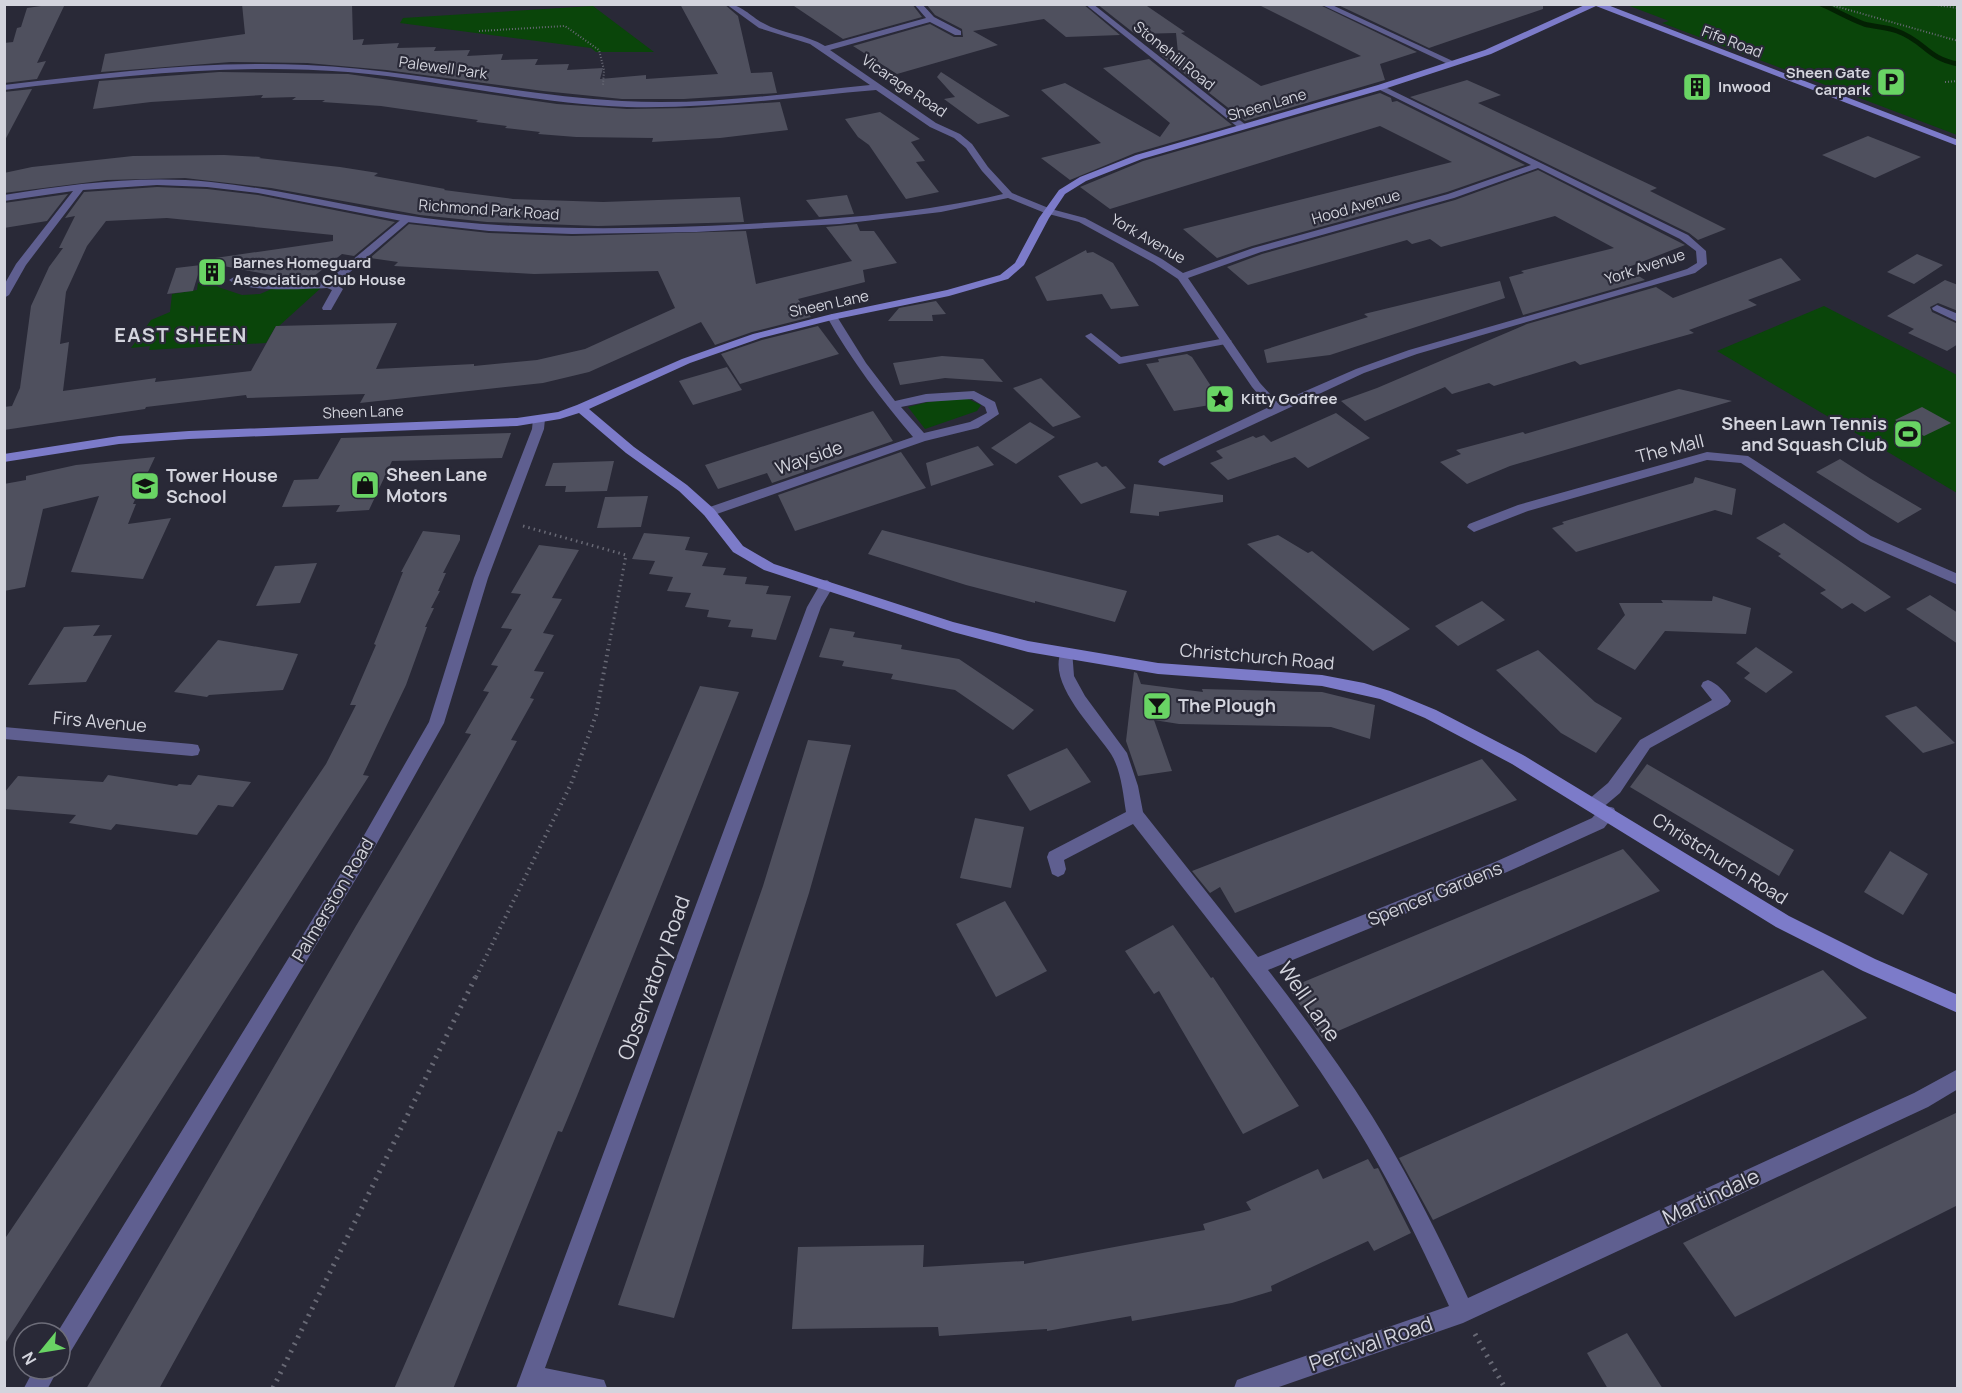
<svg xmlns="http://www.w3.org/2000/svg" width="1962" height="1393" viewBox="0 0 1962 1393" font-family="Manrope,sans-serif">
	<rect width="100%" height="100%" fill="#292937"/>
	<g fill="#0a450a">
		<path d="M1627,5h330v130l-295,-112 7,-2z"/>
		<path d="M593,6l61,46h-58l-5,-4 -191,-25 3,-5z"/>
		<path d="M215,281l3,6 24,8 18,-1 14,-6 48,-1 -43,39h-3l-10,17 -117,7 1,-4 -19,2 20,-28 19,-8 2,-18 25,-4 1,-7z"/>
		<path d="M1824,306l133,69v118l-240,-142z"/>
		<path d="M966,398l15,7 -4,6 -52,18 -17,-22 20,-5z"/>
	</g>
	<g fill="none" stroke-linecap="round" stroke-linejoin="round">
		<path stroke="#032103" stroke-width="5" d="M1821,4c14,6 29,15 43,20 11,3 23,3 33,7 28,10 29,27 61,33"/>
	</g>
	<g fill="#4f505e">
		<path d="M55,4h10l-28,59 9,-2 -9,18 -33,4v-40l9,-1 4,-14 4,-1 6,-19z"/>
		<path d="M242,4h110l1,36 11,-1 -2,6 37,-2 -2,5 39,-1 -2,4 36,-1 -3,6 36,-2 -2,6 37,-1 -3,6 34,-1 -2,6 36,-2 -3,11 46,-4v4l72,-5 -38,-70h44l14,12 13,57 21,-1 5,21 -93,6h-62l-79,-8 -157,-21 -79,-7 -76,-1 -130,10 4,-18 140,-20z"/>
		<path d="M791,4h121l10,13 -79,22z"/>
		<path d="M926,4h157l37,31 -54,2 -22,-18 -71,12 25,14 -101,29 -44,-28 77,-22 24,13h9l-1,-8 -27,-14z"/>
		<path d="M1097,4h47l41,28 -4,1 80,53 100,-30 -104,-52h61l99,48 -37,12 5,16 -140,41 -83,-65 16,-3 -2,-20 -41,1z"/>
		<path d="M1336,4h207v5l-114,39z"/>
		<path d="M1149,59l83,66 -97,28 -65,27 -29,-22 60,-15 -60,-53 24,-7 95,54 10,-14 -67,-55z"/>
		<path d="M219,72l129,2 209,30 70,5 63,-1 90,-6 8,28 -68,8 -68,4 1,-4 -77,-1 -38,-3 2,-2 -35,-4 2,-2 -31,-4 2,-2 -97,-14 -59,-4 3,-2h-33l4,-3 -35,1 2,-3 -112,7 -58,7 6,-28z"/>
		<path d="M941,72l48,31 21,13 -32,8 -34,-25 11,-2 -18,-20z"/>
		<path d="M1467,80l34,15 -23,8 179,85 -7,3 76,38 -28,11 -9,-7 -279,-136z"/>
		<path d="M32,89l-28,53v-50z"/>
		<path d="M1380,93l11,5 1,4 5,-1 128,64 -78,27 -195,54 -35,12 -34,-29 269,-67 -72,-36 -270,83 -30,-22 63,-26z"/>
		<path d="M880,112l40,27 -9,3 14,19 -9,1 23,30 -33,7 -37,-54 -11,-8 -13,-18z"/>
		<path d="M1868,136l53,21 -46,21 -53,-23z"/>
		<path d="M224,155l37,2 -2,1 81,9 38,6 -4,3 71,13 -1,1 69,9 90,3 137,-5 4,25 -146,4 -111,-4 -67,-7 -149,-27 -86,-10 -78,2 -103,13v-20l28,-6 101,-11z"/>
		<path d="M1538,170l147,75 -59,23 19,12 -122,35 -14,-38 15,-4 -3,-2 93,-23 -59,-32 -114,31 -11,-8 -18,5 -5,-4 -159,45 -21,-18 35,-13 193,-54z"/>
		<path d="M157,187l50,2 51,6 137,27 -41,34 -12,-2 -33,26h-12l-89,-17v-4l125,-18v-6l-166,-17 -61,3 -19,25 -21,46 -6,52 9,-2 -6,49 93,-13 -1,4 96,-11 25,-45 121,-3 -21,46 98,-5v2l63,-6 48,-11 90,-41 -17,-37 -124,3 -140,-8 4,-4 -28,-4 39,-34 80,9 83,3 174,-5 10,53 96,-23 -26,-34 31,-3 3,7h14l23,32 -34,7 2,12 -67,17 13,18 -59,15 -37,13 -14,-23 -112,50 -46,11 -183,20 5,-9 -118,4 -1,-3 -100,12 -1,2 -141,21v-23l8,-1 8,-18 11,-82 18,-39 14,-19h-4l16,-32 -10,2 19,-26z"/>
		<path d="M68,194l-21,27 -43,7v-25z"/>
		<path d="M847,195l7,19 -35,3 -13,-17z"/>
		<path d="M1086,250l1,3 6,-1 20,11 26,43 -28,3 -9,-15 -55,7 -12,-24z"/>
		<path d="M1917,254l26,11 -29,19 -27,-12z"/>
		<path d="M1781,258l20,22 -53,20 9,5 -68,25 5,3 -114,32 -5,-4 -81,25 -5,-3 -37,11 -7,-7 -80,34 -24,-20 36,-13 150,-64 129,-37 17,11z"/>
		<path d="M201,265l-8,26 -26,3 9,-26z"/>
		<path d="M1945,280l13,5v26l-20,-8 -8,4 2,5 26,12v20l-11,7 -39,-18 6,-4 -27,-13z"/>
		<path d="M1500,281l5,17 -175,57 -63,8 -3,-13 104,-33 -4,-3z"/>
		<path d="M936,301l10,13 -14,1 1,6h-45l11,-13z"/>
		<path d="M818,326l21,28 -99,30 -19,-30 41,-14z"/>
		<path d="M1187,354l5,3 30,46 -48,8 -28,-47 13,-2 -1,-3z"/>
		<path d="M942,356l41,3 20,23 -58,-4 -45,7 -7,-22z"/>
		<path d="M727,367l15,23 -49,15 -14,-24z"/>
		<path d="M1041,378l15,15 25,24 -28,10 -40,-39z"/>
		<path d="M1679,389l53,12 -222,65 -43,18 -27,-22 21,-8 -5,-4 67,-18 2,2z"/>
		<path d="M1922,407l29,16 -27,13 -29,-16z"/>
		<path d="M873,411l20,30 -121,42 -5,-10 -49,16 -13,-24z"/>
		<path d="M1336,413l34,25 -62,30 -13,-11 -67,23 -18,-17 13,-5 -7,-7 37,-15 3,2 8,-3 7,7z"/>
		<path d="M1030,422l25,15 -39,27 -25,-16z"/>
		<path d="M511,433l-9,25 -110,3 -23,49 -33,2 4,-7 -58,2 12,-27 24,-1 23,-41z"/>
		<path d="M978,446l16,19 -63,21 -5,-23z"/>
		<path d="M901,452l25,36 -131,43 -17,-36z"/>
		<path d="M155,457l-22,47h3l-8,20 43,-6 -28,61 -72,-7 28,-76 -56,13 -18,78 -21,4v-107l22,-4v-4l50,-11z"/>
		<path d="M1840,459l31,20 51,30 -24,14 -82,-51z"/>
		<path d="M614,461l-7,30 -42,1 1,-6h-21l8,-23z"/>
		<path d="M1097,462l5,5 4,-1 20,22 -45,16 -23,-28z"/>
		<path d="M1695,477l41,12 -4,26 -17,-5 -139,42 -24,-24 12,-4 -2,-2 131,-39z"/>
		<path d="M1134,484l89,11v7l-64,10v4l-29,-3z"/>
		<path d="M648,496l-7,31 -44,1 8,-31z"/>
		<path d="M1784,523l57,39 50,35 -26,15 -13,-9 -10,6 -22,-16 6,-3 -48,-34 3,-2 -25,-16z"/>
		<path d="M882,530l100,26 145,35 -12,31 -80,-21v2l-69,-18 -98,-31z"/>
		<path d="M423,531l37,4v5l-17,33h3l-8,18h2l-9,17h3l-9,19h2l-21,58 -43,90 6,1 -365,569v-105l322,-476 30,-59h-6l26,-60 -2,-1 29,-72h-2z"/>
		<path d="M644,533l46,4 -5,13 23,3 -6,13 24,2 -3,7 24,2 -2,7 24,2 -3,8 25,2 -15,44 -25,-3 2,-8 -25,-2 3,-7 -24,-3 2,-7 -24,-3 6,-14 -24,-2 6,-14 -24,-3 6,-13 -23,-2z"/>
		<path d="M1278,535l30,18 4,-2 98,78 -37,22 -126,-107z"/>
		<path d="M539,545l40,5 -27,48 10,1 -19,34 11,2 -20,36 10,1 -14,26 4,1 -23,41 6,1 -12,22 -346,626h-73l270,-463 115,-192 -6,-1 24,-41 -6,-1 15,-25 -7,-1 21,-36 -11,-1 20,-34 -10,-1z"/>
		<path d="M317,563l-17,40 -44,3 19,-40z"/>
		<path d="M1930,595l28,18v31l-52,-35z"/>
		<path d="M1713,596l38,12 -5,26 -81,-3 -30,39 -38,-21 28,-34 -6,-12h44l-2,-3 51,1z"/>
		<path d="M1482,601l23,19 -47,26 -23,-20z"/>
		<path d="M100,625l-7,11 19,-1 -26,47 -58,3 36,-58z"/>
		<path d="M830,628l25,4 -2,5 49,8 -1,4 58,10 75,51 -21,20 -58,-40 -64,-11 2,-5 -51,-8 2,-5 -25,-4z"/>
		<path d="M218,640l80,14 -15,36 -74,5 -2,2 -33,-5z"/>
		<path d="M1756,647l37,25 -27,21 -22,-15 6,-5 -14,-10z"/>
		<path d="M1538,650l57,52 27,16 -26,35 -35,-20 -65,-63z"/>
		<path d="M1134,672l3,1 4,11 62,8 -1,-3 120,3 53,13 -5,34 -39,-12 -152,-3 -25,-4 18,51 -34,5 -12,-35z"/>
		<path d="M700,686l39,6 -162,404 -15,36 -4,-1 -105,258h-59z"/>
		<path d="M1916,706l39,37 -32,10 -38,-37z"/>
		<path d="M808,740l43,5 -42,148 -135,425 -56,-13 145,-419z"/>
		<path d="M1067,748l24,34 -61,29 -23,-36z"/>
		<path d="M1482,759l35,41 -282,113 -15,-26 -10,6 -18,-22z"/>
		<path d="M1647,764l147,86 -15,26 -149,-89z"/>
		<path d="M108,775l69,11 2,-2 12,1 7,-10 53,7 -18,25 -15,-2 -21,30 -81,-11 -5,6 -42,-7 7,-8 -72,-6v-16l14,-17 85,6z"/>
		<path d="M975,818l49,9 -13,61 -51,-10z"/>
		<path d="M1623,849l37,42 -338,147 -33,-50z"/>
		<path d="M1890,851l38,23 -25,41 -39,-23z"/>
		<path d="M1005,901l42,70 -51,26 -40,-73z"/>
		<path d="M1173,925l38,53 2,-1 86,129 -56,28 -84,-143 -5,3 -29,-43z"/>
		<path d="M1823,970l44,48 -434,202 -34,-62z"/>
		<path d="M1958,1112v93l-223,112 -52,-74z"/>
		<path d="M1368,1159l6,10 4,-1 33,65 -37,18 -6,-10 -97,45 1,5 -40,12 -100,18 -1,-5 -84,15v-2l-108,7 -1,-9 -146,2 6,-82 126,-2 -1,22 101,-6v3l181,-34 -2,-6 48,-14 -5,-8 72,-33 5,10z"/>
		<path d="M1627,1333l36,56h-55l-21,-36z"/>
	</g>
	<g fill="none" stroke-linecap="round" stroke-linejoin="round">
		<g stroke="#686975" stroke-width="2" stroke-dasharray="1 2" stroke-linecap="butt">
			<path d="M1828,4l130,37"/>
			<path d="M1929,4l29,4"/>
			<path d="M479,31l86,-5 34,24 5,20 -1,15"/>
			<path d="M1945,82l13,-1"/>
		</g>
		<path stroke="#686975" stroke-width="3" stroke-dasharray="1.5 4" stroke-linecap="butt" d="M523,526l103,29 -17,90"/>
		<path stroke="#686975" stroke-width="4" stroke-dasharray="1.5 4.5" stroke-linecap="butt" d="M476,977l95,-193 25,-69 13,-71"/>
		<g stroke="#686975" stroke-width="5" stroke-dasharray="2 6" stroke-linecap="butt">
			<path d="M1475,1334l30,54"/>
			<path d="M273,1388l203,-412"/>
		</g>
		<g fill="#5f5f90" fill-rule="evenodd">
			<path d="M404,217l8,2 -76,65 7,5 -12,21h-8l-1,-2 10,-18 -5,-2c-23,1 -81,5 -98,-8l5,-3 33,6 59,-1z"/>
			<path d="M1091,333l30,24 105,-19 6,3 -6,3 -107,20 -32,-26 -2,-2z"/>
		</g>
		<g fill="#5f5f90" fill-rule="evenodd">
			<path d="M726,4c15,0 24,12 37,19 19,11 43,11 62,23l101,-28 -12,-14h8l12,13 27,14v4h-6l-25,-13 -100,28 106,73 24,11 12,10 16,23 24,26 39,16 34,9 77,41 21,14 70,-25 195,-54 83,-29 -153,-76 -1,-2 4,-2 307,150 18,16 1,13 -12,9 -278,81 -53,19 -200,93 -6,-4 2,-3 109,-52 -17,-20 -74,-108 -24,-16 -75,-41 -34,-9 -37,-15 -67,14 -101,12 -144,8 -124,2 -83,-3 -82,-9 -149,-29 -51,-6 -50,-2 -74,5 -57,75 -17,30 -5,3v-13l12,-21 57,-73 -69,10v-6c68,-11 138,-20 207,-13 80,8 158,31 239,39 98,10 198,8 297,3 86,-5 172,-10 256,-30l-21,-23 -16,-23 -12,-10 -24,-11 -54,-37c-83,7 -165,19 -249,17 -93,-3 -185,-27 -279,-35 -115,-9 -229,4 -344,18v-5c101,-12 202,-25 303,-20 106,5 209,30 315,36 83,5 166,-8 248,-16l-60,-41 -51,-16zM1538,168l142,71 16,12 1,12 -10,6 -38,12 -240,69 -53,19 -78,34 -18,-20 -72,-105 73,-26 193,-54z"/>
			<path d="M1085,4h8l153,121v4h-6z"/>
			<path d="M1320,4h10l127,59 -7,2z"/>
			<path d="M1937,305l21,9v8l-25,-12 -1,-2z"/>
			<path d="M832,314l4,1 30,48 29,38 31,-7 48,-3 21,11 4,12 -21,14 -53,13 -211,74h-10l-1,-3 1,-3 209,-72c-32,-38 -62,-77 -86,-120zM972,399l13,8 2,6 -17,9 -46,11 -23,-26 25,-5z"/>
			<path d="M539,415l6,4 -1,10 -56,149 -44,145 -73,131 -303,502 -8,3v-26h-3l302,-489 70,-122 45,-144 58,-149 1,-10z"/>
			<path d="M1707,452l41,4 123,80 87,38v11l-97,-43 -120,-79 -34,-3 -179,51 -54,21 -7,-5 2,-3 49,-19z"/>
			<path d="M827,580l7,5 -13,22 -276,761 59,12 3,8h-91l291,-781 15,-26z"/>
			<path d="M1067,648l5,2 2,26 11,20 42,57 11,33 5,26 115,145 237,-95 97,-44c7,-7 12,-14 22,-10l2,5 -12,15 -97,44 -239,98c36,47 72,95 104,146 36,58 67,120 96,182l446,-205 44,-24v20l-30,18 -465,216 -187,65h-42l3,-8 8,-3 204,-71c-28,-61 -57,-121 -92,-178 -66,-107 -147,-205 -224,-304l-69,36 2,9 -2,5 -6,3 -6,-3 -5,-17 2,-5 77,-40c-3,-19 -5,-42 -15,-58 -16,-25 -66,-72 -49,-104z"/>
			<path d="M1708,680c9,3 18,13 23,21l-3,4 -78,43 -30,45 -19,16 -6,2 -6,-2 -2,-5 2,-5 19,-16 32,-43 72,-40 -11,-14 2,-4z"/>
			<path d="M4,727l188,17 6,1 2,5 -2,5 -6,1 -188,-17z"/>
			<path d="M34,1369h24l-10,19h-24z"/>
		</g>
		<path fill="#7c7bc9" fill-rule="evenodd" d="M1587,4h18l353,136v6l-362,-140 -105,48 -107,35 -242,70 -56,22 -21,13 -16,24 -25,47 -16,14 -59,17 -117,24 -71,18 -71,25 -101,46 45,38 53,38 27,24 29,37 31,18 179,58 75,19 130,22 164,12 42,8 26,8 46,19 87,45 266,161 86,43 83,36v18l-95,-42 -87,-44 -264,-163 -87,-46 -45,-19 -58,-13 -164,-12 -130,-22 -75,-20 -189,-62 -31,-18 -29,-37 -25,-24 -53,-38 -47,-40 -19,6 -43,7 -328,13 -70,5 -115,18v-8l115,-18 70,-5 328,-13 41,-6 19,-7 105,-46 71,-25 79,-20 115,-24 53,-15 15,-12 24,-45 20,-28 21,-13 56,-22 242,-70 107,-35z"/>
	</g>
	<defs>
		<g id="parking-square" transform="scale(1.5)"><rect x="-9" y="-9" width="18" height="18" rx="4" fill="#69d464" stroke="#292937"/><path d="M-3.5-5.5H1a3.5 3.5 0 0 1 0 7H-1V5.5H-3.5ZM-1-3.4V-.6H.8a1.4 1.4 0 0 0 0-2.8Z" fill="#111"/></g>
		<g id="building-square" transform="scale(1.5)"><rect x="-9" y="-9" width="18" height="18" rx="4" fill="#69d464" stroke="#292937"/><path d="M-4-6H4V6H1V3H-1V6H-4ZM-2.5-4.3h1.7v1.8h-1.7ZM.8-4.3h1.7v1.8H.8ZM-2.5-1h1.7V.8h-1.7ZM.8-1h1.7V.8H.8Z" fill="#111"/></g>
		<g id="sight-square" transform="scale(1.5)"><rect x="-9" y="-9" width="18" height="18" rx="4" fill="#69d464" stroke="#292937"/><path d="M0-6L1.8-2.2L6-1.7L2.9 1.2L3.7 5.4L0 3.3L-3.7 5.4L-2.9 1.2L-6-1.7L-1.8-2.2Z" fill="#111"/></g>
		<g id="stadium-square" transform="scale(1.5)"><rect x="-9" y="-9" width="18" height="18" rx="4" fill="#69d464" stroke="#292937"/><path d="M0-5a6.5 5 0 1 0 0 10a6.5 5 0 1 0 0-10ZM-3.5-1.8h7v3.6h-7Z" fill="#111"/></g>
		<g id="shop-square" transform="scale(1.5)"><rect x="-9" y="-9" width="18" height="18" rx="4" fill="#69d464" stroke="#292937"/><path d="M-5-2.5h2.3a2.7 3.5 0 0 1 5.4 0H5L5.5 6h-11ZM-1.5-2.5h3a1.5 2.3 0 0 0-3 0Z" fill="#111"/></g>
		<g id="school-square" transform="scale(1.5)"><rect x="-9" y="-9" width="18" height="18" rx="4" fill="#69d464" stroke="#292937"/><path d="M0-5L7-2L0 1L-7-2ZM-4 1L0 2.5L4 1V4Q0 6-4 4Z" fill="#111"/></g>
		<g id="bar-square" transform="scale(1.5)"><rect x="-9" y="-9" width="18" height="18" rx="4" fill="#69d464" stroke="#292937"/><path d="M-6-5H6L.8 .8V4.5H3.5V6h-7V4.5H-.8V.8Z" fill="#111"/></g>
	</defs>
	<g fill-rule="evenodd">
		<use href="#parking-square" x="1891" y="82"/>
		<use href="#building-square" x="1697" y="87"/>
		<use href="#building-square" x="212" y="272"/>
		<use href="#sight-square" x="1220" y="399"/>
		<use href="#stadium-square" x="1908" y="434"/>
		<use href="#shop-square" x="365" y="485"/>
		<use href="#school-square" x="145" y="486"/>
		<use href="#bar-square" x="1157" y="706"/>
	</g>
	<g text-anchor="middle" stroke-width="4.5" stroke-linejoin="round" paint-order="stroke">
		<g font-size="15" fill="#d3d4dd" stroke="#292937">
			<text transform="translate(1732 42) rotate(21)" y="5">Fife Road</text>
			<text transform="translate(1174 56) rotate(39)" y="5">Stonehill Road</text>
			<text transform="translate(443 68) rotate(8)" y="5">Palewell Park</text>
			<text transform="translate(904 86) rotate(34)" y="5">Vicarage Road</text>
			<text transform="translate(1267 105) rotate(-16)" y="5">Sheen Lane</text>
			<text transform="translate(1356 207) rotate(-16)" y="5">Hood Avenue</text>
			<text transform="translate(489 210) rotate(4)" y="5">Richmond Park Road</text>
			<text transform="translate(1148 239) rotate(30)" y="5">York Avenue</text>
			<text transform="translate(1645 267) rotate(-18)" y="5">York Avenue</text>
			<text transform="translate(829 304) rotate(-12)" y="5">Sheen Lane</text>
			<text transform="translate(363 412) rotate(-2)" y="5">Sheen Lane</text>
		</g>
		<g font-size="15" font-weight="bold" fill="#d3d4dd" stroke="#292937" text-anchor="start">
			<text x="1870" y="78" text-anchor="end">Sheen Gate<tspan x="1870" dy="17">carpark</tspan></text>
			<text x="1718" y="92">Inwood</text>
			<text x="233" y="268">Barnes Homeguard<tspan x="233" dy="17">Association Club House</tspan></text>
			<text x="1241" y="404">Kitty Godfree</text>
		</g>
		<g font-size="18" font-weight="bold" fill="#d3d4dd" stroke="#292937" text-anchor="start">
			<text x="1887" y="430" text-anchor="end">Sheen Lawn Tennis<tspan x="1887" dy="21">and Squash Club</tspan></text>
			<text x="386" y="481">Sheen Lane<tspan x="386" dy="21">Motors</tspan></text>
			<text x="166" y="482">Tower House<tspan x="166" dy="21">School</tspan></text>
			<text x="1178" y="712">The Plough</text>
		</g>
		<g font-size="18" fill="#d3d4dd" stroke="#292937">
			<text transform="translate(1670 449) rotate(-14)" y="6">The Mall</text>
			<text transform="translate(809 458) rotate(-19)" y="6">Wayside</text>
			<text transform="translate(1257 657) rotate(5)" y="6">Christchurch Road</text>
			<text transform="translate(100 722) rotate(5)" y="6">Firs Avenue</text>
			<text transform="translate(1720 859) rotate(32)" y="6">Christchurch Road</text>
			<text transform="translate(1435 894) rotate(-22)" y="6">Spencer Gardens</text>
			<text transform="translate(333 900) rotate(-59)" y="6">Palmerston Road</text>
		</g>
		<g font-size="20" font-weight="bold" letter-spacing="1.5" fill="#d3d4dd" stroke="#292937">
			<text x="181" y="342">EAST SHEEN</text>
		</g>
		<g font-size="21" fill="#d3d4dd" stroke="#292937">
			<text transform="translate(654 978) rotate(-70)" y="7">Observatory Road</text>
			<text transform="translate(1309 1002) rotate(55)" y="7">Well Lane</text>
			<text transform="translate(1711 1197) rotate(-25)" y="7">Martindale</text>
			<text transform="translate(1371 1344) rotate(-19)" y="7">Percival Road</text>
		</g>
	</g>
	<rect width="1962" height="1393" fill="none" stroke="#d3d4dd" stroke-width="12"/>
	<g transform="translate(42 1351) rotate(240)"><circle r="28" fill="#292937" stroke="#6d6d79" stroke-width="1.5"/>
	<path d="M0-4.5L10 22L0 15L-10 22Z" fill="#69d464"/>
	<text y="-9" font-size="16" font-weight="bold" text-anchor="middle" fill="#d3d4dd">N</text>
	</g>
</svg>
